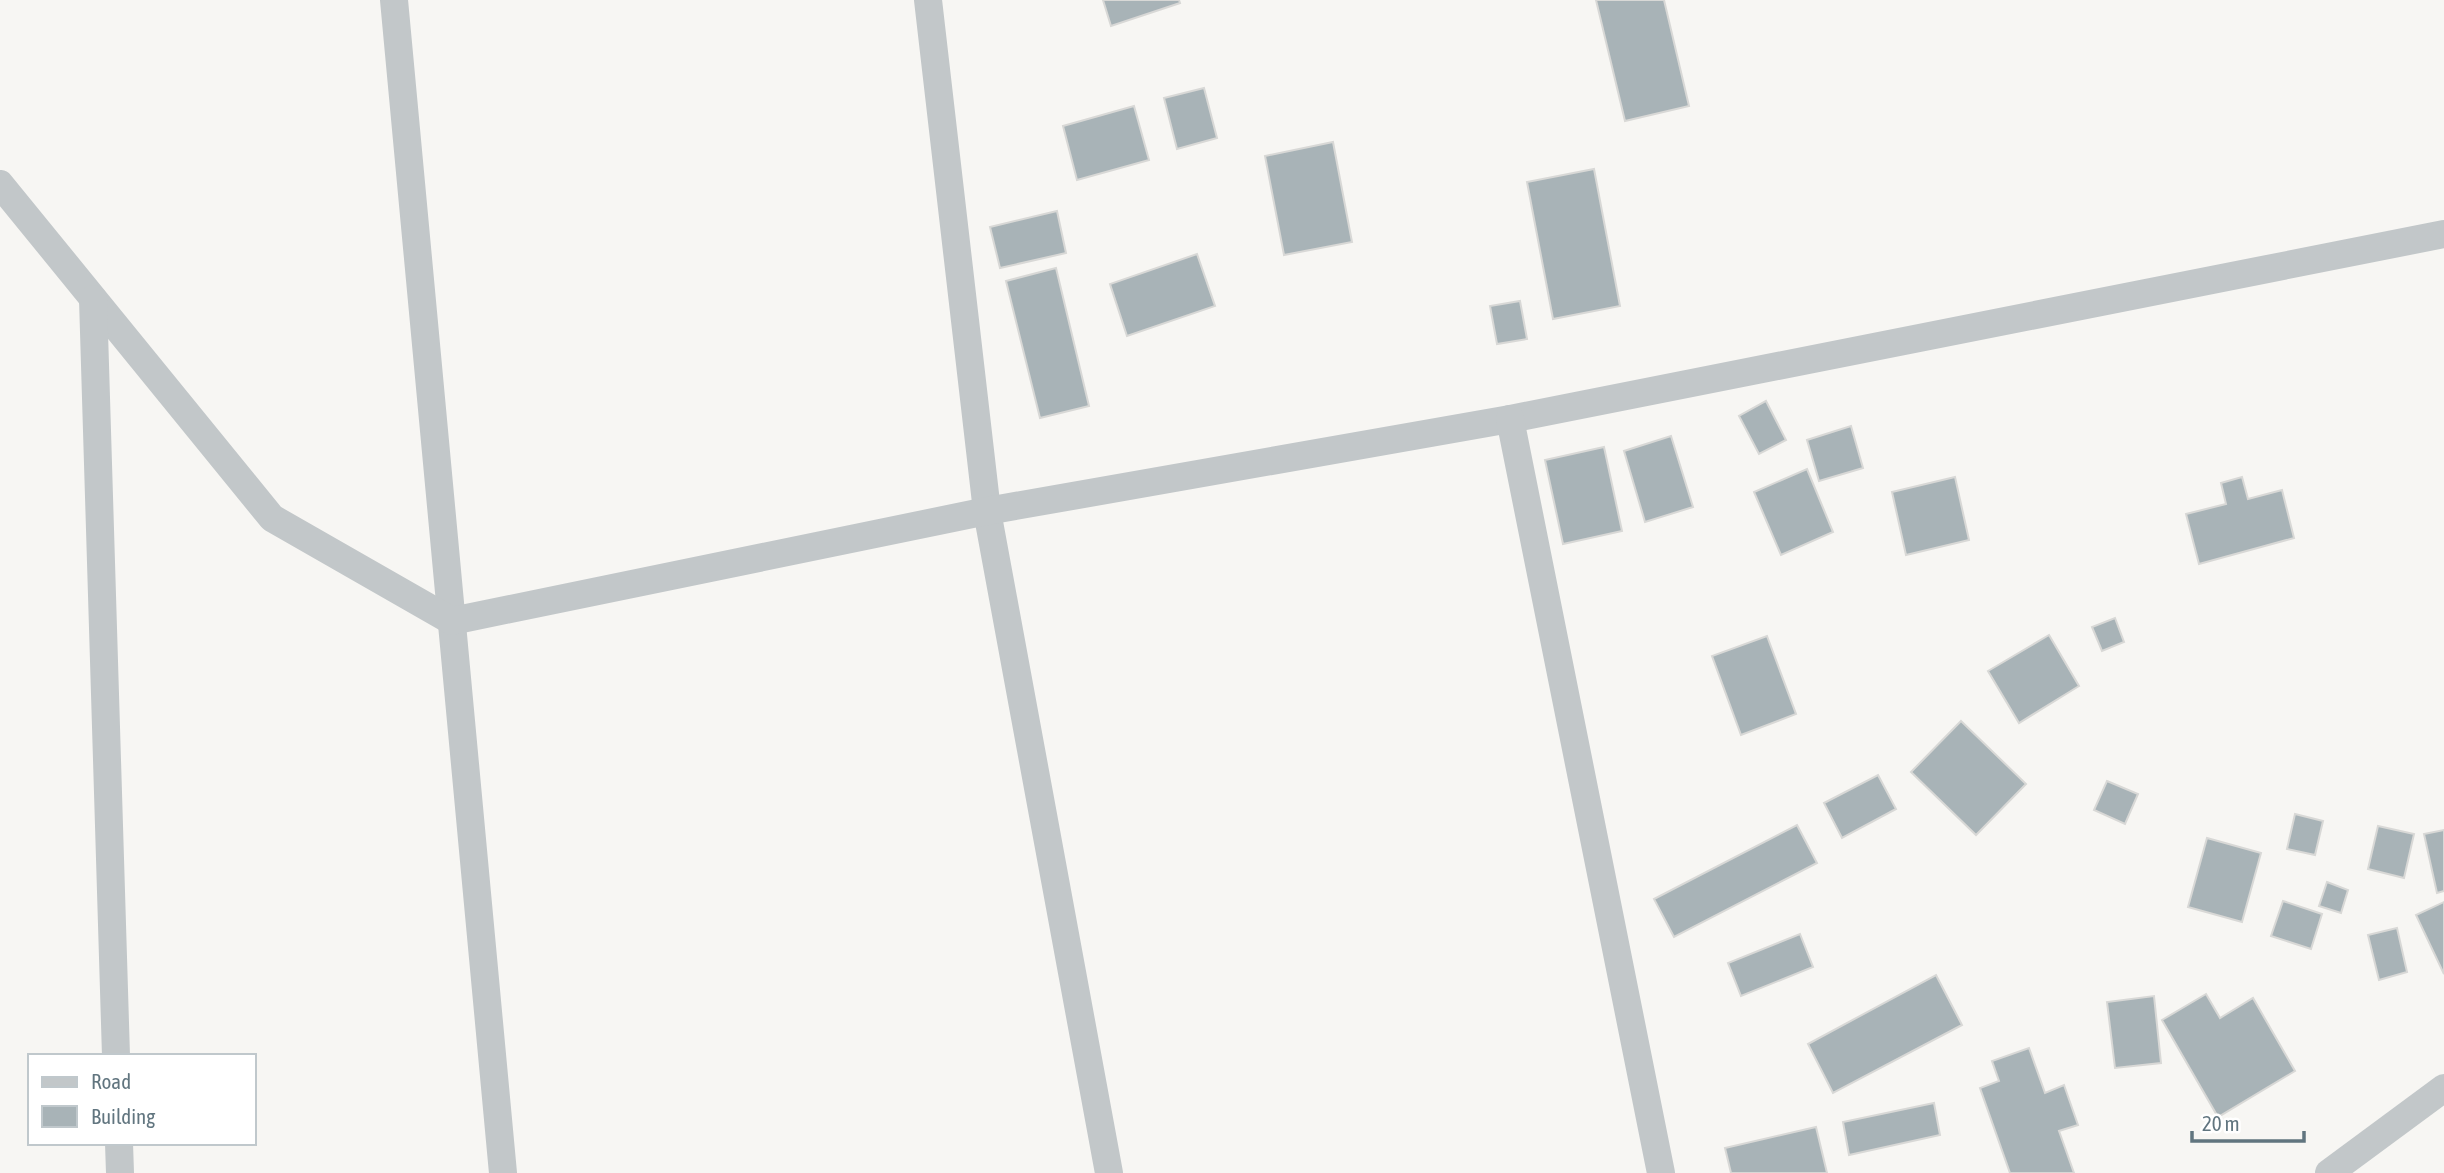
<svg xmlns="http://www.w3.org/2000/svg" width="2444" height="1173" viewBox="0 0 2444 1173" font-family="'Asap Condensed',sans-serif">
	<rect width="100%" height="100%" fill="#f7f6f3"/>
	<g fill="#a8b3b7" stroke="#d8d8d6" stroke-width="2">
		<path d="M1103,0h76l1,3 -69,23z"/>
		<path d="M1596,0h68l25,106 -64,15z"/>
		<path d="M1204,88l13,50 -40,11 -13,-51z"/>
		<path d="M1134,106l15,54 -72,20 -14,-54z"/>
		<path d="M1333,142l19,100 -68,13 -19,-99z"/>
		<path d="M1594,169l26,137 -67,13 -26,-137z"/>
		<path d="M1057,211l9,42 -66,15 -10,-41z"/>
		<path d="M1197,254l18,52 -88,30 -17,-52z"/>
		<path d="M1056,268l33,138 -49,12 -34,-137z"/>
		<path d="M1520,301l7,38 -30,5 -7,-38z"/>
		<path d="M1766,401l20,39 -27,14 -20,-38z"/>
		<path d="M1851,426l12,42 -44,13 -12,-41z"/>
		<path d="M1671,436l22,71 -48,15 -21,-71z"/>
		<path d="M1604,447l18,84 -59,13 -18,-84z"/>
		<path d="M1807,469l26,63 -52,23 -27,-63z"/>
		<path d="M1955,477l14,63 -63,15 -14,-63z"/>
		<path d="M2242,477l6,22 34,-9 12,48 -95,26 -13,-50 40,-10 -5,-21z"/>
		<path d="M2115,618l9,24 -22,9 -10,-24z"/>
		<path d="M2049,635l30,51 -60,37 -31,-52z"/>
		<path d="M1767,636l29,78 -55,21 -29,-79z"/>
		<path d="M1961,721l65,63 -50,51 -65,-63z"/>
		<path d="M1878,775l18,34 -54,29 -18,-35z"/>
		<path d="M2107,781l31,13 -13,30 -31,-14z"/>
		<path d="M2295,814l28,7 -8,34 -28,-6z"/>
		<path d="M1797,825l20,38 -143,74 -20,-38z"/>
		<path d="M2378,826l36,8 -10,44 -36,-9z"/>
		<path d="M2444,830v61l-7,2 -13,-59z"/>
		<path d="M2207,838l54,15 -19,69 -54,-15z"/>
		<path d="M2327,882l21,8 -7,23 -22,-7z"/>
		<path d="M2283,901l39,13 -11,35 -40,-13z"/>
		<path d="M2444,902v72l-28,-59z"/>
		<path d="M2397,928l10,44 -28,8 -11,-45z"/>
		<path d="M1800,934l13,33 -72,29 -13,-33z"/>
		<path d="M1936,975l26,50 -129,68 -25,-49z"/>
		<path d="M2206,994l14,24 33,-20 42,73 -77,46 -56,-97z"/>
		<path d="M2154,996l7,67 -46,5 -8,-66z"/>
		<path d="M2029,1048l16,45 19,-8 14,40 -19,6 15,42h-64l-30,-85 19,-7 -7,-20z"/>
		<path d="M1934,1103l6,32 -91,20 -6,-33z"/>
		<path d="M1816,1127l11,46h-96l-6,-25z"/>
	</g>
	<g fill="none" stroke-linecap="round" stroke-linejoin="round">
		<g stroke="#c2c7c9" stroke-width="28">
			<path d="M394,0l109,1173"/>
			<path d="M928,0l59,511 122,662"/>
			<path d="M0,184l272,334 180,103 535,-110 523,-92 934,-185"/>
			<path d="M93,299l23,757"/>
			<path d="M1510,419l151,754"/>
			<path d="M119,1143l1,30"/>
			<path d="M2329,1173l115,-85"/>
		</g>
	</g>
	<rect x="28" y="1054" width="228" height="91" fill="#ffffff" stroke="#c0c8cc" stroke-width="2"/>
	<rect x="42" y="1077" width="35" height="10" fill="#c2c7c9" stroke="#c0c8cc" stroke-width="2"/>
	<text x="91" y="1089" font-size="21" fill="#61757f">Road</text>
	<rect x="42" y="1106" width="35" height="21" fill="#a8b3b7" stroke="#c0c8cc" stroke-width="2"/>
	<text x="91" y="1124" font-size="21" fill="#61757f">Building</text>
	<path d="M2192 1131v10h112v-10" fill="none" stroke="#61757f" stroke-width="3.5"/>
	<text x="2202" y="1131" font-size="21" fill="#61757f" stroke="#ffffff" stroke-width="5" paint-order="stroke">20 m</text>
</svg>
